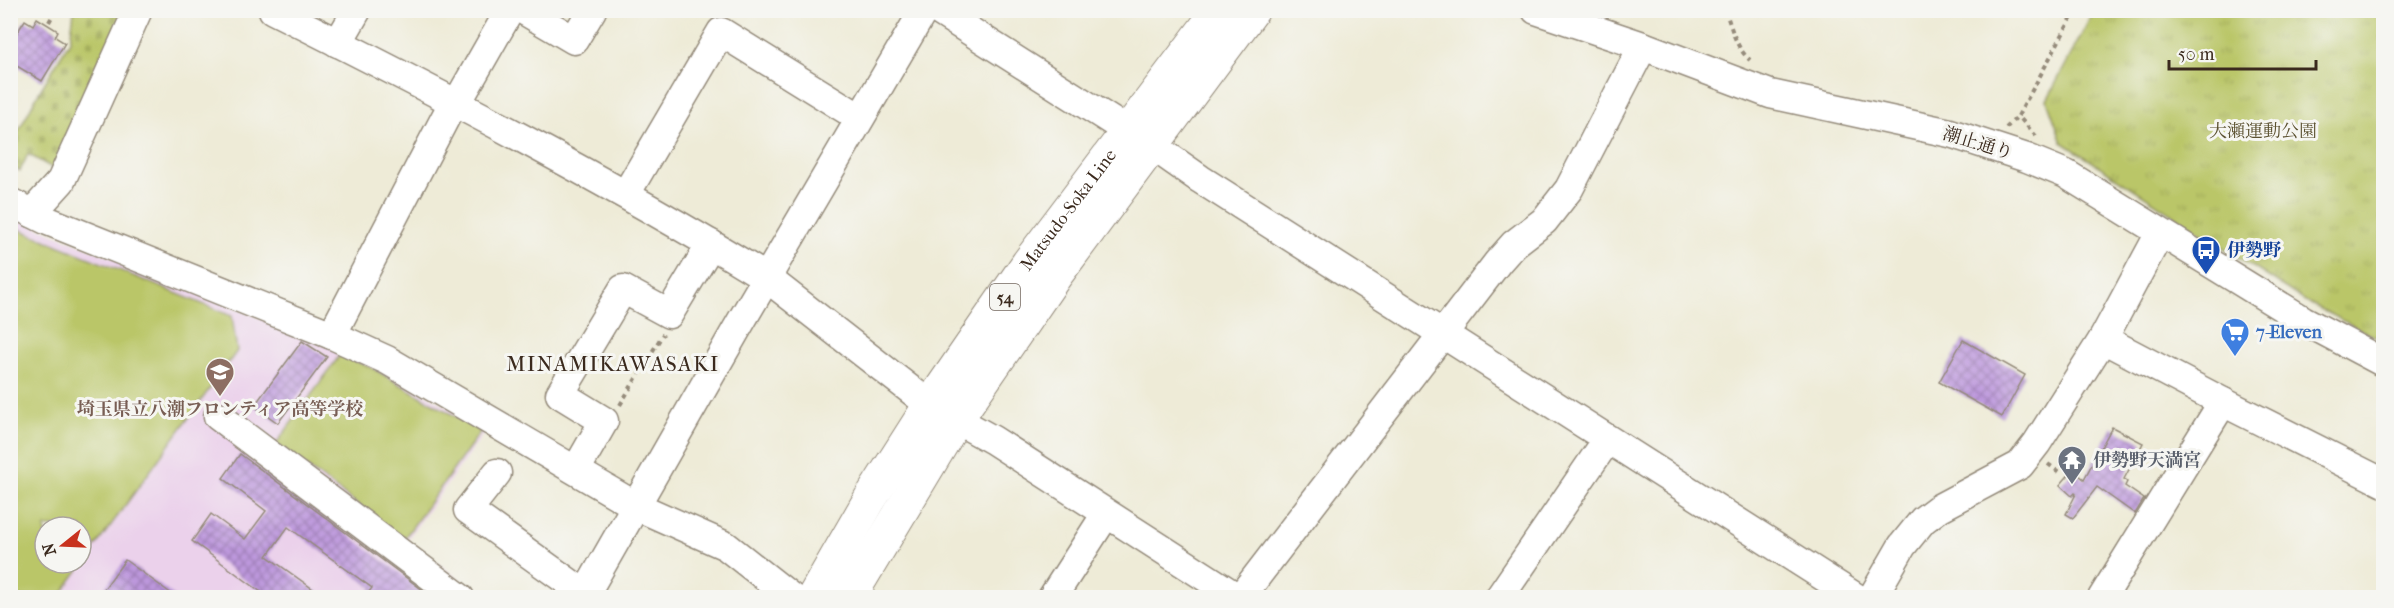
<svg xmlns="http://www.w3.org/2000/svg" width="2394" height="608" viewBox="0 0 2394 608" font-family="'IM FELL French Canon','Noto Serif JP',serif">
	<defs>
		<pattern id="cemetery-stones" width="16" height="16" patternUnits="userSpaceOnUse" patternTransform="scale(1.5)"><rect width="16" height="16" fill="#bac668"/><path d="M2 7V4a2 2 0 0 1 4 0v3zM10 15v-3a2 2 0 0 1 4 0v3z" fill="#a1aa5a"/></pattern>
		<pattern id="park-tufts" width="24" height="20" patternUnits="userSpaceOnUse" patternTransform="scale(1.5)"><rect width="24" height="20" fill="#bac668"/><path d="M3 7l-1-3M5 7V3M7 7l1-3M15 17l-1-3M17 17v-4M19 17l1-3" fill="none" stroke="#a1aa5a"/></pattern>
		<pattern id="building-cross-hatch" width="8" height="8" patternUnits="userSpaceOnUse" patternTransform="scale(1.5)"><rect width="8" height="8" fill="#bd98dd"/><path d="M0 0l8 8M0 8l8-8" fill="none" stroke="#9b7cb3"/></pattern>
	</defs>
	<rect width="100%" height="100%" fill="#f6f6f2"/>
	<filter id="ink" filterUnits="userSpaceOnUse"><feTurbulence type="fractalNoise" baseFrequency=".0167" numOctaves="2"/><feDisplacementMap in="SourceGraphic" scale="12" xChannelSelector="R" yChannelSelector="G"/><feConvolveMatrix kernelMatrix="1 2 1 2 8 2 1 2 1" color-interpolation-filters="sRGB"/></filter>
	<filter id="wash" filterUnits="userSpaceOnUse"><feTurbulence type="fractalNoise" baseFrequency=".008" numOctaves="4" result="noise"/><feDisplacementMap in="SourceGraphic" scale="24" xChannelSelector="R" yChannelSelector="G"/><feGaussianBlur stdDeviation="1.35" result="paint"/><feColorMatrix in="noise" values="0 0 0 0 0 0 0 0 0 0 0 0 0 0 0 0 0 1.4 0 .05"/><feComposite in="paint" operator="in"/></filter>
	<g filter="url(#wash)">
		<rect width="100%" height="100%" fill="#eeebd7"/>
		<path fill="#ebd1eb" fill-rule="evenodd" d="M10,216l362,148 115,65 -80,111 76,57h-472zM45,527h36v36h-36z"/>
		<g fill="#bac668" stroke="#7a7843" stroke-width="1.5" fill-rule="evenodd">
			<path d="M11,226l221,90 5,35 -178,246h-48zM45,527h36v36h-36z"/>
			<path d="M340,355l32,13 109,63 -77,108 -128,-95z"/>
		</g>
		<path fill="url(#cemetery-stones)" stroke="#7a7843" stroke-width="1.5" d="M74,11h52l-72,158 -26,-15 -8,17 -9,-5 -1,-19 28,-53 32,-53z"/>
		<path fill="url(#park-tufts)" stroke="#7a7843" stroke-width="1.5" d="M2094,11h289v330l-78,-40 -243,-159 -15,-42z"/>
		<g id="blocks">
			<g fill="url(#building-cross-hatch)">
				<path d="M37,18l21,13 -3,6 10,6 -23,38 -32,-19v-18l15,-24 8,5z"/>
				<path d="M1963,340l62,35 -23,42 -63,-35z"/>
				<path d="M302,341l25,16 -49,66 -24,-17z"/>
				<path d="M2112,427l31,16 -19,36 3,3 -2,4 19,13 -9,15 -38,-27 -24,31 -7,-4 10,-20 -1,-1 -3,3 -12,-11 13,-15 11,9z"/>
				<path d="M240,454l192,143h-67l7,-9 -84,-61 -21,29 57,41h-56l-76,-56 19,-27 34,25 21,-28 -43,-33z"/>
				<path d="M125,560l51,37h-78z"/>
			</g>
		</g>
	</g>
	<g filter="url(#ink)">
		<use href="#blocks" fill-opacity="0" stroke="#948a7a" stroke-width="1.5"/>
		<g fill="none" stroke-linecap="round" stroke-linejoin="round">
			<g stroke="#948a7a" stroke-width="31">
				<g id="minor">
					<path d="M273,10c168,84 334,170 494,268l163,127 63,35 245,158"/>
					<path d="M523,10l51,30 18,-30"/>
					<path d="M937,10l192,122"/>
					<path d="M1536,10l107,36 127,48 180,39 77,25 39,16 237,146 81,43"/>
					<path d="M338,43l19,-33"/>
					<path d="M457,103l53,-93"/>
					<path d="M1153,146l47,33 657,419"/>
					<path d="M626,194l95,-162 139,86"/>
					<path d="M10,202l38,19 284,114 55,25 249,146 90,40 66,52"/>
					<path d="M32,213l29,-32 77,-171"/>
					<path d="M332,335l122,-234"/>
					<path d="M2103,339l120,63 161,81"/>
					<path d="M218,416l242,182"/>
					<path d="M576,470l28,-49 -44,-27 63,-105 46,25 42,-70"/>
					<path d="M497,473l-29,37 117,84"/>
					<path d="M583,598l160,-280 181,-308"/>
					<path d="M1052,598l54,-84"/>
					<path d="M1240,598l258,-336 16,-18 30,-23 25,-32 74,-143"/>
					<path d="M1499,598l108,-158"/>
					<path d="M1872,598l30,-52 21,-26 16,-12 81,-43 17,-22 66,-104 57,-106"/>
					<path d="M2102,598l121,-196"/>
				</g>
			</g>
			<g stroke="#948a7a" stroke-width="35">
				<g id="major">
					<path id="s1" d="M813,598l57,-99 60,-94 98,-142 191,-253"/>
					<path d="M849,598l107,-178 100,-145 197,-265"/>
				</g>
			</g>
			<g stroke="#948a7a" stroke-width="4" stroke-dasharray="4.5 4.5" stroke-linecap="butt">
				<path d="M1725,10c7,18 10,37 25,50"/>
				<path d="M49,22l7,-12"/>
				<path d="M2006,128l12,-12"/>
				<path d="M2036,136l-18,-20 58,-106"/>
				<path d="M620,405l43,-71"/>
				<path d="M2048,464l11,8"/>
			</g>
			<use href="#minor" stroke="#fff" stroke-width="28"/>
			<use href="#major" stroke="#fff" stroke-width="33"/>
		</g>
	</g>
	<defs>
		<g id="bus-pin" transform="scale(1.5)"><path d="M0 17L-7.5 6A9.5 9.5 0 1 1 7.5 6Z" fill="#1a4fb4" stroke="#f6f6f2"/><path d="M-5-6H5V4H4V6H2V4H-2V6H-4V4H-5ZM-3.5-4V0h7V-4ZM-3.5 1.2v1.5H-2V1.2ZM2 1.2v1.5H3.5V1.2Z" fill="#fff"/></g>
		<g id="supermarket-pin" transform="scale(1.5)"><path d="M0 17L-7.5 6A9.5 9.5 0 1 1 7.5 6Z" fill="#3f7fe0" stroke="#f6f6f2"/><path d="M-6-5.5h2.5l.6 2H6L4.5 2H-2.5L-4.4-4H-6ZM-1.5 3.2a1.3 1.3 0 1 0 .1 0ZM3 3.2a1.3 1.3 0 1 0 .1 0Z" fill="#fff"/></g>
		<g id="school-pin" transform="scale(1.5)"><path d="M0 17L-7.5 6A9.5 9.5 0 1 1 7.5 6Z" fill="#8d6e63" stroke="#f6f6f2"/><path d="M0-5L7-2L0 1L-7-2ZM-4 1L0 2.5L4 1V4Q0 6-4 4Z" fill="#fff"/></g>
		<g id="temple-pin" transform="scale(1.5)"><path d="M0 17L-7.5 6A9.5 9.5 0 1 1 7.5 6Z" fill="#6b7280" stroke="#f6f6f2"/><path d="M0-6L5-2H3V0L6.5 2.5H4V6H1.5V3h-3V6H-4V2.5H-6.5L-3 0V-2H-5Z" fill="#fff"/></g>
	</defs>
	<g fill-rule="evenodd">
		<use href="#bus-pin" x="2206" y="250"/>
		<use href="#supermarket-pin" x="2235" y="332"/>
		<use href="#school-pin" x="220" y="372"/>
		<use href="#temple-pin" x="2072" y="460"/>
	</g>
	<g text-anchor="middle" stroke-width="6" stroke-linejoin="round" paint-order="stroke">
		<rect fill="#f6f6f2" stroke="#73675e" stroke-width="1.5" x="990" y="284" width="30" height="26" rx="4.5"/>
		<g font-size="16" font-weight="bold" fill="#3b2a1e">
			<text x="1005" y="303">54</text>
		</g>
		<g font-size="18" fill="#5b5130" stroke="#f6f6f2">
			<text x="2263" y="137">大瀬運動公園</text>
		</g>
		<g font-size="18" fill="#3b2a1e" stroke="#f6f6f2">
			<text transform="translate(1978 143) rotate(17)" y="6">潮止通り</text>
			<text dy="6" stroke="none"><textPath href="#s1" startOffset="465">Matsudo-Soka Line</textPath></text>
		</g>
		<g font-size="18" font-weight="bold" fill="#164399" stroke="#f6f6f2" text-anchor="start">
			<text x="2227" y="256">伊勢野</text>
		</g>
		<g font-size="18" font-weight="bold" fill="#366cbe" stroke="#f6f6f2" text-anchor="start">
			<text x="2256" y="338">7-Eleven</text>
		</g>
		<g font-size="18" font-weight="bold" fill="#785e54" stroke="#f6f6f2">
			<text x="220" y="415">埼玉県立八潮フロンティア高等学校</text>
		</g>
		<g font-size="18" font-weight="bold" fill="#5b616d" stroke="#f6f6f2" text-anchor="start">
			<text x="2093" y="466">伊勢野天満宮</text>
		</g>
		<g font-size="21" letter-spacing="1.5" fill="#3b2a1e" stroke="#f6f6f2">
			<text x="613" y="371">MINAMIKAWASAKI</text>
		</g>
	</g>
	<rect width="2394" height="608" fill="none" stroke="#f6f6f2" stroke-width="36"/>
	<g transform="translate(63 545) rotate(252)"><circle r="28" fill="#f6f6f2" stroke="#aba49d" stroke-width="1.5"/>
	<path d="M0-4.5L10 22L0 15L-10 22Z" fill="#c8321e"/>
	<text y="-9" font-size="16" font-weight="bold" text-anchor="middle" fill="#3b2a1e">N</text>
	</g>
	<path d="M2169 60v9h147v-9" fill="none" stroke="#3b2a1e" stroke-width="3"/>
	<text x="2178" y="60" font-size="18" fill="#3b2a1e" stroke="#f6f6f2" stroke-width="4.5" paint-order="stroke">50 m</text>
</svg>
